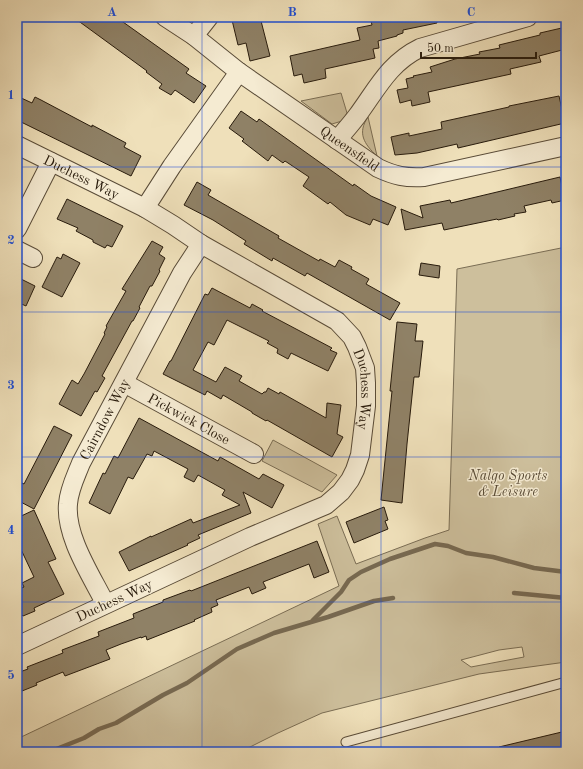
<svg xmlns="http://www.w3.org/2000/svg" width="583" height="769" viewBox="0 0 583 769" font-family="'Old Standard TT',serif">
	<rect width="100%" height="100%" fill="#efe0ba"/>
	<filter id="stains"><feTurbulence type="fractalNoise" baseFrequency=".005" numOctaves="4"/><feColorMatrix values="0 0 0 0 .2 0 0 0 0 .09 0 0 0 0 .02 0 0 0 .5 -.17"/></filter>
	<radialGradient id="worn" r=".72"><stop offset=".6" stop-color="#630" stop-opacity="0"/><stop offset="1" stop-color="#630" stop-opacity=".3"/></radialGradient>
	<g fill="#cdbf9c" stroke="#7a6d54" fill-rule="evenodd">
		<path d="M341,93l6,20 -5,8 -10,3 -31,-23z"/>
		<path d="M368,117l9,39c-13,-12 -20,-23 -9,-39z"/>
		<path d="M566,247v415l-87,12 -157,39 -44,20 -38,19h-223v-13l322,-153 -21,-62 19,-8 19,48 69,-26 24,-8 8,-261zM522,647l2,10 -53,10 -10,-7 38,-10z"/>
		<path d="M273,440l64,35 -15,17 -60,-31z"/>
	</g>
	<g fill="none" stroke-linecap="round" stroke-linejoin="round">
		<g stroke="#776951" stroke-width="4.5">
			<path d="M514,593l52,5"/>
			<path d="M313,620l28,-28 8,-12 12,-8 29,-13 45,-15 13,2 18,7 27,4 41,11 32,4"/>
			<path d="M49,752l35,-14 15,-9 17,-6 47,-28 24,-12 50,-34 37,-16 54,-16 46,-16 19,-3"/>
		</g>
	</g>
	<g fill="#8f8166" stroke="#281b0c">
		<path d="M73,17h43l73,52 -3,4 20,13 -12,17 -19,-13 -4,5 -12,-7 3,-4 -16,-12 1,-1z"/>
		<path d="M243,17h17l10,39 -20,5 -4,-18 -8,2 -6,-25z"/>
		<path d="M370,17h66l1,6 -34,7v3l-6,2v1l-19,5 1,7 -6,1 2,9 -50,11 1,9 -22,5 -2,-9 -8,2 -4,-20 70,-16 -3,-12 15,-3z"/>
		<path d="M566,27v22l-27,7 2,6 -31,7 1,5 -83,18 2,10 -18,4 -1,-6 -11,3 -3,-13 11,-2 -2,-9 8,-2 -1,-1 19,-4 -2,-5 25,-8 25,-5 -1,-2 21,-4 -1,-3 41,-10v-2z"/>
		<path d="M17,96l15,7 3,-6 6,3 51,27v-2l34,18 -2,4 17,9 -10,20 -114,-56z"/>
		<path d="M559,96l6,27 -107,25 -1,-4 -40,9 -22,2 -4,-18 18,-4v3l33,-7 -1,-7 68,-15v-1z"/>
		<path d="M241,111l16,11 2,-3 94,67 1,-2 17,12 25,11 -8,18 -15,-6 -3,6 -24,-10 -16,-13 -2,2 -25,-18 6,-9 -24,-16 -2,2 -11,-8 -4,6 -26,-20 2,-2 -15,-11z"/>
		<path d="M560,177l5,23 -13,3 -1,-3 -27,6 2,6 -12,2 1,2 -17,4 -1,-1 -53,11 -2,-7 -37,7 -4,-21 22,9 -3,-12 30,-6 1,3z"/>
		<path d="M197,182l14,8 -3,5 71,41 -1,2 41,23 1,-2 15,8 4,-7 13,7 -1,2 18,10 -3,5 34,19 -10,17 -83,-47 -2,3 -32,-18 -1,3 -28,-17 2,-3 -33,-21 -29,-15z"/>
		<path d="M67,199l56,27 -11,21 -5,-2 -2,3 -12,-6v-2l-17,-9 2,-3 -21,-9z"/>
		<path d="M152,241l11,6 -4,7 6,4 -6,12 1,1 -8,15h-2l-11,21 1,1 -7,13h-1l-30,55 3,2 -8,14 -2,-1 -14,25 -22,-12 13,-24 6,4 6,-10 21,-40 -1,-1 3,-6 -1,-1 20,-35 -4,-2z"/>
		<path d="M63,254l17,9 -18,34 -20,-10 15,-30 4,2z"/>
		<path d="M421,263l19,3 -1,12 -20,-3z"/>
		<path d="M17,277l18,9 -9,20 -9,-4z"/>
		<path d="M212,288l38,20 2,-4 11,6 -1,1 70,37 -2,2 7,3 -9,18 -37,-18 -3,6 -11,-6 1,-4 -11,-6 2,-2 -42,-21 -13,25 -6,-3 -15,28 23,12 9,-15 17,9 -3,5 23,13 2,-2h2l2,-4 11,6 1,-2 46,26 1,-15 14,2 -4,29 6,3 -11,20 -65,-37 -1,1 -14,-8v-1l-29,-17 -2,4 -14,-8 -2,4 -42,-21 7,-13h1l34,-67 3,1z"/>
		<path d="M397,322l20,2 -2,17h8l-4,36h-5l-7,67 -5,59 -21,-3 11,-109h-2z"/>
		<path d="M139,418l79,43 2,-4 39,22 4,-5 21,11 -12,23 -29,-16 8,21 -53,22 2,3 -13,6 1,1 -59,26 -10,-19 32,-16v1l40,-18 2,4 47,-18 -18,-10 3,-5 -27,-15 -4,7 -10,-5 4,-8 -34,-18 -2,5 -5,-2 -14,25 -5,-2 -18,37 -21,-11 14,-30 2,1 9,-18 4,2z"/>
		<path d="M54,426l18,9 -38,74 -17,-9v-8l5,-9 2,1z"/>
		<path d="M384,507l4,13 -3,1 3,8 -34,14 -8,-21z"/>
		<path d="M34,510l22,49 -8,3 16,32 -30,14 1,3 -12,5 -1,-1 -5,2v-27l7,-3 -2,-4 12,-6 -17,-36v-23z"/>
		<path d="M317,541l12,31 -15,6 -5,-14 -46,18 3,6 -14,6 -3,-7 -33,13 2,5 -7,3 1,4 -18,8 1,1 -48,19 -1,-4 -5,2v-1l-20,7 -15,6 4,9 -45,17 -2,-4 -27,11 1,2 -20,8v-20l11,-4 -1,-2 36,-14 -1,-3 37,-14 -1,-4 36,-14 -1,-4 30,-12v-2l27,-10 1,1z"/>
		<path d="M566,731v21h-66l-1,-5z"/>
	</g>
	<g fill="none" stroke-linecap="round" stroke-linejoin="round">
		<g stroke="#5a4c38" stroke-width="11">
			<path id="lane" d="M346,742l220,-60"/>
		</g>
		<g stroke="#5a4c38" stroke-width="20">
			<g id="street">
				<path id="s1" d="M165,17l29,19 45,36 139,96c17,8 27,10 46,9l142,-31"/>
				<path d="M194,36l15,-19"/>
				<path d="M337,140c7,-8 14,-16 20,-24 20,-27 32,-53 63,-68l108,-31"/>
				<path id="s2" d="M17,145l128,63 28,17 28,19 136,77 15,16 5,10 8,21 1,15v23l-6,49 -5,15 -5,10 -9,12 -15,13 -76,32 -233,109"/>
				<path d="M145,208l27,-42 67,-94"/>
				<path d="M17,229l34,-67"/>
				<path d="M17,250l16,8"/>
				<path id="s3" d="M124,383l130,71"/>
				<path id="s4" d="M105,603c-14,-28 -40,-67 -37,-99 1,-15 8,-28 13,-41l101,-190 19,-29"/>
			</g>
		</g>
		<use href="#lane" stroke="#f5ebd2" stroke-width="9"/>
		<use href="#street" stroke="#f5ebd2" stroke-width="18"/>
	</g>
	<path fill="none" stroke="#1d4ed8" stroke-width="1" stroke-opacity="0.55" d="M202,17v735M381,17v735M17,167h549M17,312h549M17,457h549M17,602h549"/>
	<g text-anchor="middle" stroke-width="3" stroke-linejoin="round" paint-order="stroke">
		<g font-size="14" fill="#281b0c" stroke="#f5ebd2">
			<text dy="5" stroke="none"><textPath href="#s1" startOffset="227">Queensfield</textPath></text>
			<text dy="5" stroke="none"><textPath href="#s2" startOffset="72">Duchess Way</textPath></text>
			<text dy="5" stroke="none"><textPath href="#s2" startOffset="442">Duchess Way</textPath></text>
			<text dy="5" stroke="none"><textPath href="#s3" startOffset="74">Pickwick Close</textPath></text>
			<text dy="5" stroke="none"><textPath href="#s4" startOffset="200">Cairndow Way</textPath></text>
			<text transform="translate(114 600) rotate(-25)" y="5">Duchess Way</text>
		</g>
		<g font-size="14" font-style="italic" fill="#5a4c37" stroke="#f5ebd2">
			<text x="508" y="480">Nalgo Sports<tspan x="508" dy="16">&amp; Leisure</tspan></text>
		</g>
	</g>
	<rect width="583" height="769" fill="none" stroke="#efe0ba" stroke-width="44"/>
	<path d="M421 52v6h115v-6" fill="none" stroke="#281b0c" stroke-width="2"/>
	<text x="427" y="52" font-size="12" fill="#281b0c" stroke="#f5ebd2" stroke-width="3" paint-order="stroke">50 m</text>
	<rect x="22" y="22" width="539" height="725" fill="none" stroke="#1d4ed8" stroke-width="1.5"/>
	<g font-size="13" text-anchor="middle" font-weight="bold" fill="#1d4ed8">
		<text x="112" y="16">A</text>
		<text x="292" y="16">B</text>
		<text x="471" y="16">C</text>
		<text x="11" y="99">1</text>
		<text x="11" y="244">2</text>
		<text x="11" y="389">3</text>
		<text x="11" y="534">4</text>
		<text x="11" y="679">5</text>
	</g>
	<rect width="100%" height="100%" filter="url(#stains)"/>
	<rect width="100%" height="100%" fill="url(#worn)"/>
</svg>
